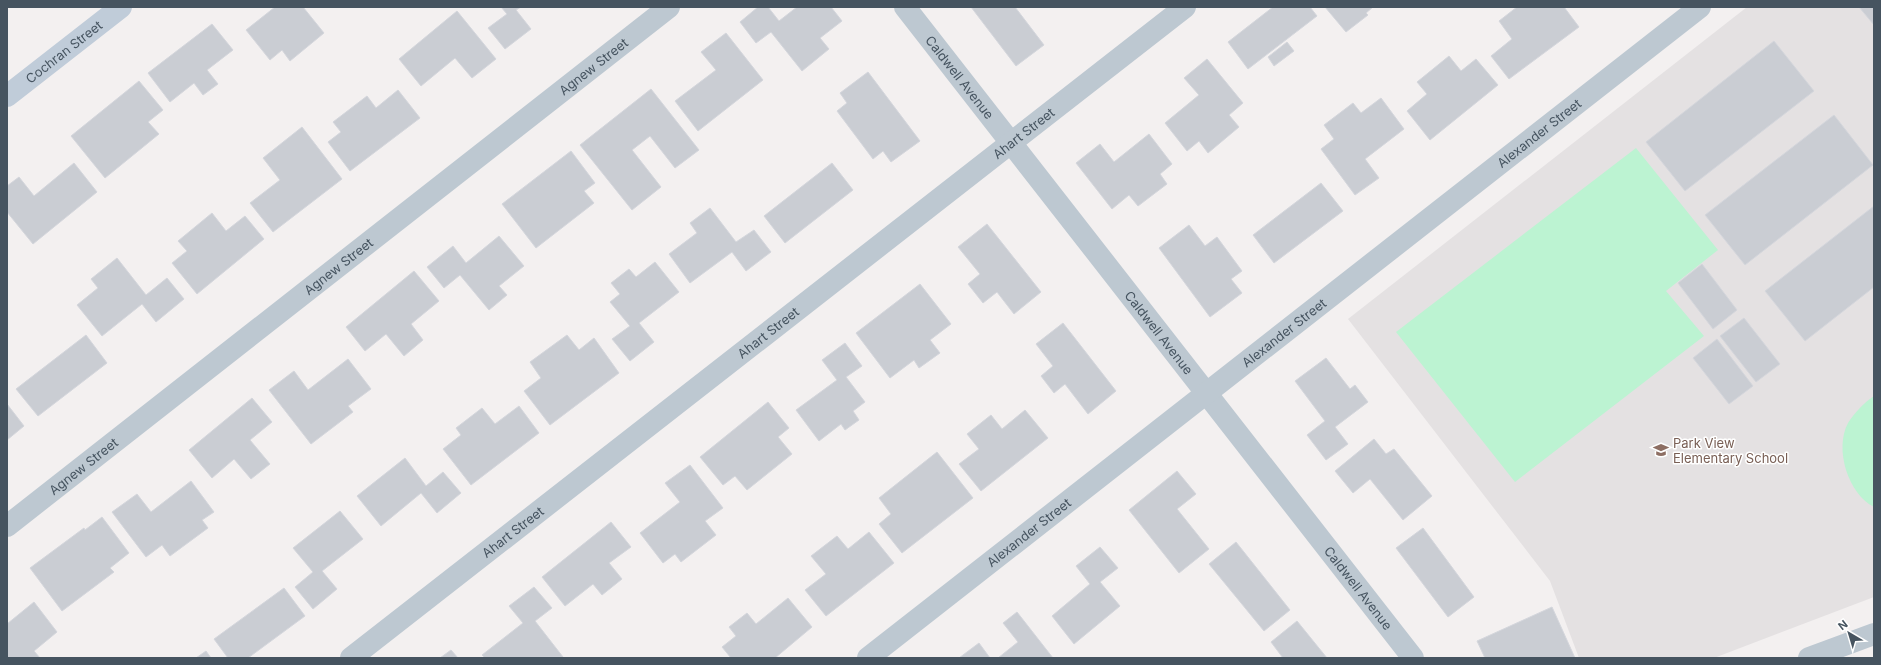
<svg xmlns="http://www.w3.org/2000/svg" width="1881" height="665" viewBox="0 0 1881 665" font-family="Inter,sans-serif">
	<rect width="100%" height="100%" fill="#f3f0f0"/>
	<path fill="#e4e1e2" d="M1747,7h127v590l-160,61h-135l-29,-77 -202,-262z"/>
	<g fill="#bcf3d2">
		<path d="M1636,148l82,102 -52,41 38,45 -189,146 -119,-150z"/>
		<path d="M1874,396v111c-26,-13 -40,-58 -26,-84 6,-10 17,-21 26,-27z"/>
	</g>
	<g fill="#cacdd3" stroke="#d4d6dc">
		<path d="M275,7h28l21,26 -34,28 -8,-11 -12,10 -24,-30z"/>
		<path d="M501,7h20l-5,3 15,19 -26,20 -17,-21 19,-14z"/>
		<path d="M758,7h10l11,14 18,-14h34l11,14 -22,17 9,11 -27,22 -31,-39 -15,11 -16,-21z"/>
		<path d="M971,7h44l29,38 -28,21z"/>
		<path d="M1273,7h37l7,9 -69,53 -20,-27z"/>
		<path d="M1325,7h48l-7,6 2,2 -22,17z"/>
		<path d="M1517,7h47l15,20 -70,52 -18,-23 21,-17 -13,-18z"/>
		<path d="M1859,7h15v18z"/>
		<path d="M457,11l39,48 -24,19 -17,-20 -34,28 -22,-27z"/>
		<path d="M212,24l21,26 -26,20 11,14 -15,11 -9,-12 -24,19 -22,-29z"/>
		<path d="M726,33l37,47 -65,51 -23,-30 41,-31 -15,-18z"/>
		<path d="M1774,41l40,50 -129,100 -39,-49z"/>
		<path d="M1287,42l7,9 -20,15 -6,-9z"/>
		<path d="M1449,56l12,15 15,-12 22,26 -68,55 -23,-29 20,-17 -10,-12z"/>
		<path d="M1207,59l36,44 -14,12 10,12 -31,26 -9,-12 -12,10 -22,-28 34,-28 -15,-17z"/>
		<path d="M868,72l52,69 -29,21 -8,-11 -10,8 -36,-48 10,-8 -7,-10z"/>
		<path d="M139,81l24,29 -15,12 11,12 -54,44 -34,-42z"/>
		<path d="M651,89l48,61 -24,18 -25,-32 -18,14 29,37 -29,23 -52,-65z"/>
		<path d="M398,90l22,28 -70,53 -22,-29 13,-10 -8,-10 34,-26 9,12z"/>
		<path d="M1381,98l23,31 -39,30 14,19 -24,17 -34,-46 13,-10 -10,-14 29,-22 8,10z"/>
		<path d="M1834,115l39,50 -128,100 -40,-50z"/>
		<path d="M302,127l40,52 -69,53 -23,-29 30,-23 -17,-22z"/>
		<path d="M1149,134l23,30 -12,10 7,10 -29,22 -9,-11 -17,14 -36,-46 24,-19 14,18z"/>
		<path d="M571,151l24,32 -11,8 10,12 -58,45 -34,-44z"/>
		<path d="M74,163l23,29 -64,52 -26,-32v-26l12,-9 15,19z"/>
		<path d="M832,163l21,27 -68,53 -21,-27z"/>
		<path d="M1321,183l22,28 -69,52 -21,-28z"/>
		<path d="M1874,206v81l-69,54 -40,-50z"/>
		<path d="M710,208l26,34 18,-12 17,22 -25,19 -14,-19 -42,31 -21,-29 28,-21 -7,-10z"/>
		<path d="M212,213l14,18 19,-15 19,23 -67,55 -25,-31 15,-12 -9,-10z"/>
		<path d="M987,224l54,68 -27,22 -17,-22 -14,11 -15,-19 12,-10 -22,-27z"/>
		<path d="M1189,225l16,21 12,-9 25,34 -11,8 11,14 -32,24 -51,-69z"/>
		<path d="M499,236l25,30 -25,20 8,9 -18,15 -29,-35 -16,13 -17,-21 26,-21 13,17z"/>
		<path d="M117,258l29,37 21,-17 17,21 -28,23 -14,-18 -40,32 -25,-31 21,-17 -7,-9z"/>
		<path d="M655,262l24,30 -40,31 15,19 -24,19 -18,-22 18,-13 -20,-24 10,-8 -9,-11 18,-14 7,8z"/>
		<path d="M1702,264l35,46 -24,19 -35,-46z"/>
		<path d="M414,271l25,30 -28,23 12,16 -19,16 -18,-22 -21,17 -19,-24z"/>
		<path d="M920,284l31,40 -21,16 10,13 -21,15 -5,-8 -24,18 -34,-45z"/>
		<path d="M1744,318l36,46 -24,18 -36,-46z"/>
		<path d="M1063,323l53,68 -28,23 -23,-30 -11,9 -13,-17 12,-10 -17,-22z"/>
		<path d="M86,335l21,28 -69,53 -22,-27z"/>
		<path d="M567,335l12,15 15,-12 25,35 -69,52 -26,-34 17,-13 -11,-16z"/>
		<path d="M1717,339l36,47 -24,18 -36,-46z"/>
		<path d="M845,343l17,23 -16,11 19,25 -12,9 6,9 -14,10 -4,-6 -22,17 -23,-31 41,-30 -15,-20z"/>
		<path d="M1326,358l24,31 5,-4 13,17 -33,25 13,17 -22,16 -19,-25 18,-14 -30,-40z"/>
		<path d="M348,359l23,30 -23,17 5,6 -42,32 -42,-54 25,-19 14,19z"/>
		<path d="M252,398l20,24 -22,18 20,24 -19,15 -17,-20 -22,19 -23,-28z"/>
		<path d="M768,402l21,26 -11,9 14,17 -45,36 -12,-14 -12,9 -23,-28z"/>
		<path d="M7,404l17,22 -17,14z"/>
		<path d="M519,406l20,27 -68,52 -28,-36 18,-14 -5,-7 26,-20 13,16z"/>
		<path d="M1025,410l23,28 -67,53 -22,-27 20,-15 -12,-15 24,-19 11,14z"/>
		<path d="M1374,439l12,15 8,-5 38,47 -29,24 -33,-41 -17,14 -18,-22z"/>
		<path d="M937,452l36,46 -71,55 -23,-29 12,-10 -12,-16z"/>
		<path d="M405,458l21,28 17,-14 18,21 -24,20 -16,-20 -40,33 -24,-30z"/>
		<path d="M690,465l33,43 -18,13 11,14 -35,27 -6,-8 -12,9 -23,-30 40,-31 -15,-19z"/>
		<path d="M1177,471l19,23 -19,15 32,40 -30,24 -50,-63z"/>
		<path d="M191,481l23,31 -12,8 6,8 -38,28 -8,-11 -16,12 -34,-45 25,-18 14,18z"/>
		<path d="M340,511l23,28 -41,32 15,18 -24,20 -18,-22 18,-15 -20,-24z"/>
		<path d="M102,517l27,36 -19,15 4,4 -52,39 -32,-43 54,-40 1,2z"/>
		<path d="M611,522l20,25 -22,16 13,16 -20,16 -9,-11 -28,22 -23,-29z"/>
		<path d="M1423,528l51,69 -26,20 -52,-69z"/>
		<path d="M869,532l25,31 -68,53 -21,-26 21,-16 -15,-18 26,-20 11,13z"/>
		<path d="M1236,542l54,68 -26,21 -55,-67z"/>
		<path d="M1100,547l18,21 -18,14 20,24 -46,38 -22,-28 38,-32 -14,-18z"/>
		<path d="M534,587l18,21 -17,13 28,36 -78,1 -3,-3 41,-32 -14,-17z"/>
		<path d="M284,588l21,28 -57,42h-20l-14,-19z"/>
		<path d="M788,598l24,29 -37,31h-44l-9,-11 14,-11 -7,-9 18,-14 9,11z"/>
		<path d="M34,602l23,30 -23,19 6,7h-33v-34z"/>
		<path d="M1552,607l23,51h-90l-8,-17z"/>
		<path d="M1017,612l36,46h-55l20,-16 -15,-19z"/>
		<path d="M1297,621l30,37h-44l-12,-16z"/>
		<path d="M979,643l11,15h-31z"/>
		<path d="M451,650l7,8h-18z"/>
		<path d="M206,651l5,7h-15z"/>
	</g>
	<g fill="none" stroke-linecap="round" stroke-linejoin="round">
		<g stroke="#bdc8d1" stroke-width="22">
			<path id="s1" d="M905,7l508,651"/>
			<path id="s2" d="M7,526l662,-519"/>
			<path id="s3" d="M351,658l834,-651"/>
			<path id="s4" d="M868,658l832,-651"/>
			<path d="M1809,658l65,-24"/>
		</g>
		<path stroke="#c0ccd9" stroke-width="22" id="s5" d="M7,96l114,-89"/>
	</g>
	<defs>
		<g id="school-bare" transform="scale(1.2)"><path d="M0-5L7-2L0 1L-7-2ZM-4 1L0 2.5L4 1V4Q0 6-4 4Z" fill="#8d6e63" stroke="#fff" stroke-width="2.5" paint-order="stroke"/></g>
	</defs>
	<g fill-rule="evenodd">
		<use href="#school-bare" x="1661" y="450"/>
	</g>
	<g text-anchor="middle" stroke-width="3" stroke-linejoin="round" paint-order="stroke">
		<g font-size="13" fill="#465460" stroke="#fff">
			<text dy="5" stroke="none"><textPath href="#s5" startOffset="72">Cochran Street</textPath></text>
			<text dy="5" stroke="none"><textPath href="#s2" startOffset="745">Agnew Street</textPath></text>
			<text dy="5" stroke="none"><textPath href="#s1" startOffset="89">Caldwell Avenue</textPath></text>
			<text dy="5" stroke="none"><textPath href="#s3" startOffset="853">Ahart Street</textPath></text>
			<text dy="5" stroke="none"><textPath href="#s4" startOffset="852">Alexander Street</textPath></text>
			<text dy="5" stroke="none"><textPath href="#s2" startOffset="421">Agnew Street</textPath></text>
			<text dy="5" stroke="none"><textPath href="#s3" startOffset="529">Ahart Street</textPath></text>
			<text dy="5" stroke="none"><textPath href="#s1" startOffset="413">Caldwell Avenue</textPath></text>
			<text dy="5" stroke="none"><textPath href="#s4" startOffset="528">Alexander Street</textPath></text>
			<text dy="5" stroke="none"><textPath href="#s2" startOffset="97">Agnew Street</textPath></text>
			<text dy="5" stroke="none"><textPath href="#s3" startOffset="205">Ahart Street</textPath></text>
			<text dy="5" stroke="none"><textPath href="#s4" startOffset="204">Alexander Street</textPath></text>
			<text dy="5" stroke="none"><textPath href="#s1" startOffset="737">Caldwell Avenue</textPath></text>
		</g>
		<g font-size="13" fill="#785e54" stroke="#fff" text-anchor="start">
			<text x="1673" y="448">Park View<tspan x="1673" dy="15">Elementary School</tspan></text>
		</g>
	</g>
	<rect width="1881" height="665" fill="none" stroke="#465460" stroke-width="16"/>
	<g transform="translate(1849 633) rotate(322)" stroke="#ffffff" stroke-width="3" paint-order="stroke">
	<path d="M0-3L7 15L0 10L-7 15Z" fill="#465460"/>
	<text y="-6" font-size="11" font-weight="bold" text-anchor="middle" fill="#465460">N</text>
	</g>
</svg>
